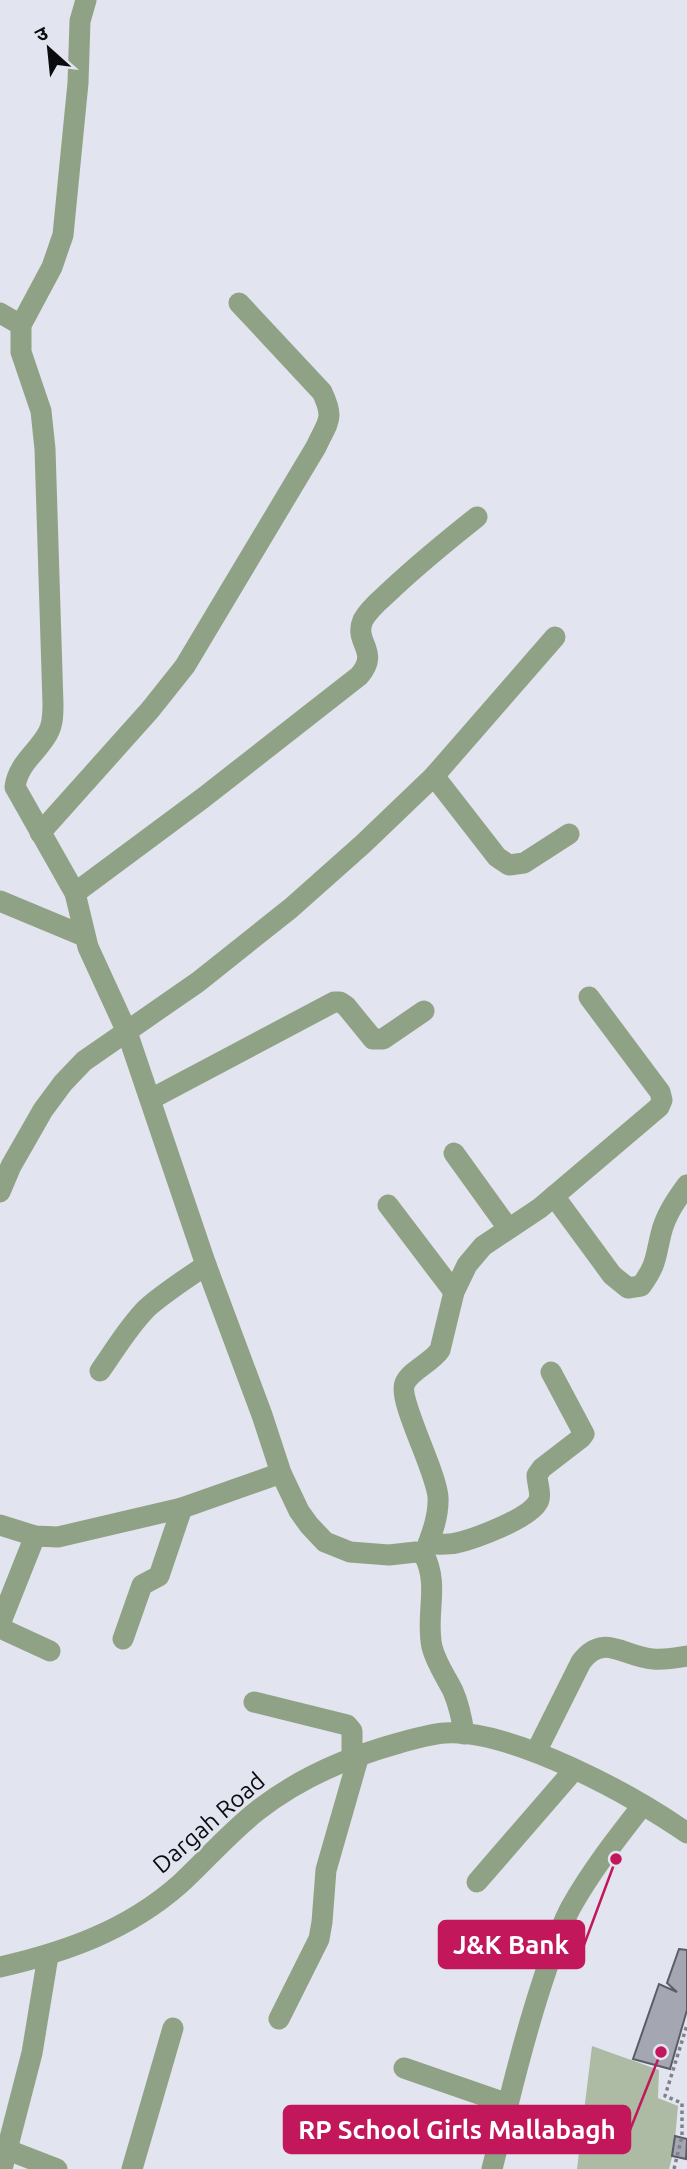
<svg xmlns="http://www.w3.org/2000/svg" width="687" height="2169" viewBox="0 0 687 2169" font-family="Ubuntu,'Noto Sans Devanagari',sans-serif">
	<rect width="100%" height="100%" fill="#e2e4ef"/>
	<path fill="#adbba4" d="M592,2046l67,24 -1,28 20,8 -4,44 -5,19h-92z"/>
	<g fill="#a4a6b1" stroke="#5b5d66" stroke-width="2">
		<path d="M679,1949l8,1v60l-17,59 -37,-10 26,-75 18,8 -10,-9z"/>
		<path d="M675,2136l12,3 -1,20 -14,-3z"/>
	</g>
	<g fill="none" stroke-linecap="round" stroke-linejoin="round">
		<path stroke="#808289" stroke-width="3.5" stroke-dasharray="3.5 3.5" stroke-linecap="butt" d="M674,2169l8,-33v-33l-17,-7 22,-71"/>
		<g stroke="#90a285" stroke-width="21">
			<path d="M86,0l-6,21 -2,62 -15,152 -11,32 -31,58v27l20,59 4,38 8,255c0,10 0,20 -5,29 -10,19 -30,30 -33,54l60,106 13,54 39,85 79,233 56,150 19,58 18,38 10,14 16,17 25,10 39,3 27,-3 8,3c16,30 1,60 8,92 4,16 14,30 21,44 6,14 9,28 11,43"/>
			<path d="M0,313l21,12"/>
			<path d="M434,776l63,81 12,8 15,-2 45,-29"/>
			<path d="M40,833l110,-123 35,-44 131,-219c12,-26 19,-28 6,-55l-83,-89"/>
			<path d="M75,893l128,-95 156,-122c22,-25 -6,-33 4,-56 7,-13 20,-22 30,-32 27,-25 55,-48 84,-71"/>
			<path d="M0,901l84,35"/>
			<path d="M151,1099l183,-97h6l6,4 27,33h10l41,-28"/>
			<path d="M454,1153l54,75"/>
			<path d="M0,1192l11,-26 32,-56 20,-27 21,-22 114,-79 93,-74 72,-64 71,-68 121,-139"/>
			<path d="M554,1196l58,79 16,13 13,-2c16,-22 14,-28 20,-52 4,-18 15,-34 26,-49"/>
			<path d="M388,1205l66,87"/>
			<path d="M100,1371c15,-21 28,-44 47,-63 18,-16 39,-29 59,-43"/>
			<path d="M0,1525l35,11 23,1 124,-29 99,-35"/>
			<path d="M428,1544c9,0 19,1 28,-1 18,-4 73,-24 82,-41 4,-7 -1,-19 -1,-27l5,-7 39,-30 3,-4 -33,-62"/>
			<path d="M424,1555c7,-19 15,-38 14,-58 -2,-27 -41,-98 -33,-114 6,-13 26,-20 35,-33l14,-58 13,-27 16,-19 57,-38 119,-101 3,-7 -2,-8 -71,-95"/>
			<path d="M0,1624l35,-88"/>
			<path d="M0,1628l50,23"/>
			<path d="M123,1639l19,-54 17,-9 23,-68"/>
			<path d="M254,1702l93,23 5,6v27"/>
			<path d="M536,1752l45,-90c22,-30 43,-5 72,-3 11,1 23,-1 34,-3"/>
			<path d="M477,1882l97,-112"/>
			<path d="M0,1967c66,-15 128,-37 180,-83 26,-24 49,-51 77,-73 42,-33 91,-54 142,-68 15,-4 31,-9 46,-10 67,-4 188,62 242,100"/>
			<path d="M279,2019l40,-80 3,-17 4,-52 33,-115"/>
			<path d="M404,2068l104,36"/>
			<path d="M8,2150l49,19"/>
			<path d="M2,2169l30,-116 16,-97"/>
			<path d="M132,2169l41,-141"/>
			<path d="M492,2169c16,-64 31,-129 52,-192 8,-24 15,-48 27,-70 20,-36 46,-69 71,-101"/>
		</g>
	</g>
	<g text-anchor="middle" stroke-width="5" stroke-linejoin="round" paint-order="stroke">
		<g font-size="24" fill="#0b0c0f" stroke="#e2e4ef">
			<text transform="translate(209 1823) rotate(-41)" y="8">Dargah Road</text>
		</g>
	</g>
	<path fill="none" stroke="#c2185b" stroke-width="2.5" d="M616 1859L584 1945M661 2052L630 2130"/>
	<g fill="#c2185b" stroke="#e2e4ef" stroke-width="2.5">
		<circle cx="616" cy="1859" r="7"/>
		<circle cx="661" cy="2052" r="7"/>
	</g>
	<g fill="#c2185b" stroke="#c2185b" stroke-width="2.5">
		<rect x="439" y="1921" width="145" height="47" rx="7"/>
		<rect x="284" y="2106" width="346" height="47" rx="7"/>
	</g>
	<g font-size="26" text-anchor="middle" font-weight="bold" fill="#fff">
		<text x="511" y="1954">J&amp;K Bank</text>
		<text x="457" y="2139">RP School Girls Mallabagh</text>
	</g>
	<g transform="translate(49 49) rotate(333)" stroke="#e2e4ef" stroke-width="5" paint-order="stroke">
	<path d="M0-5L12 26L0 18L-12 26Z" fill="#0b0c0f"/>
	<text y="-10" font-size="19" font-weight="bold" text-anchor="middle" fill="#0b0c0f">उ</text>
	</g>
</svg>
